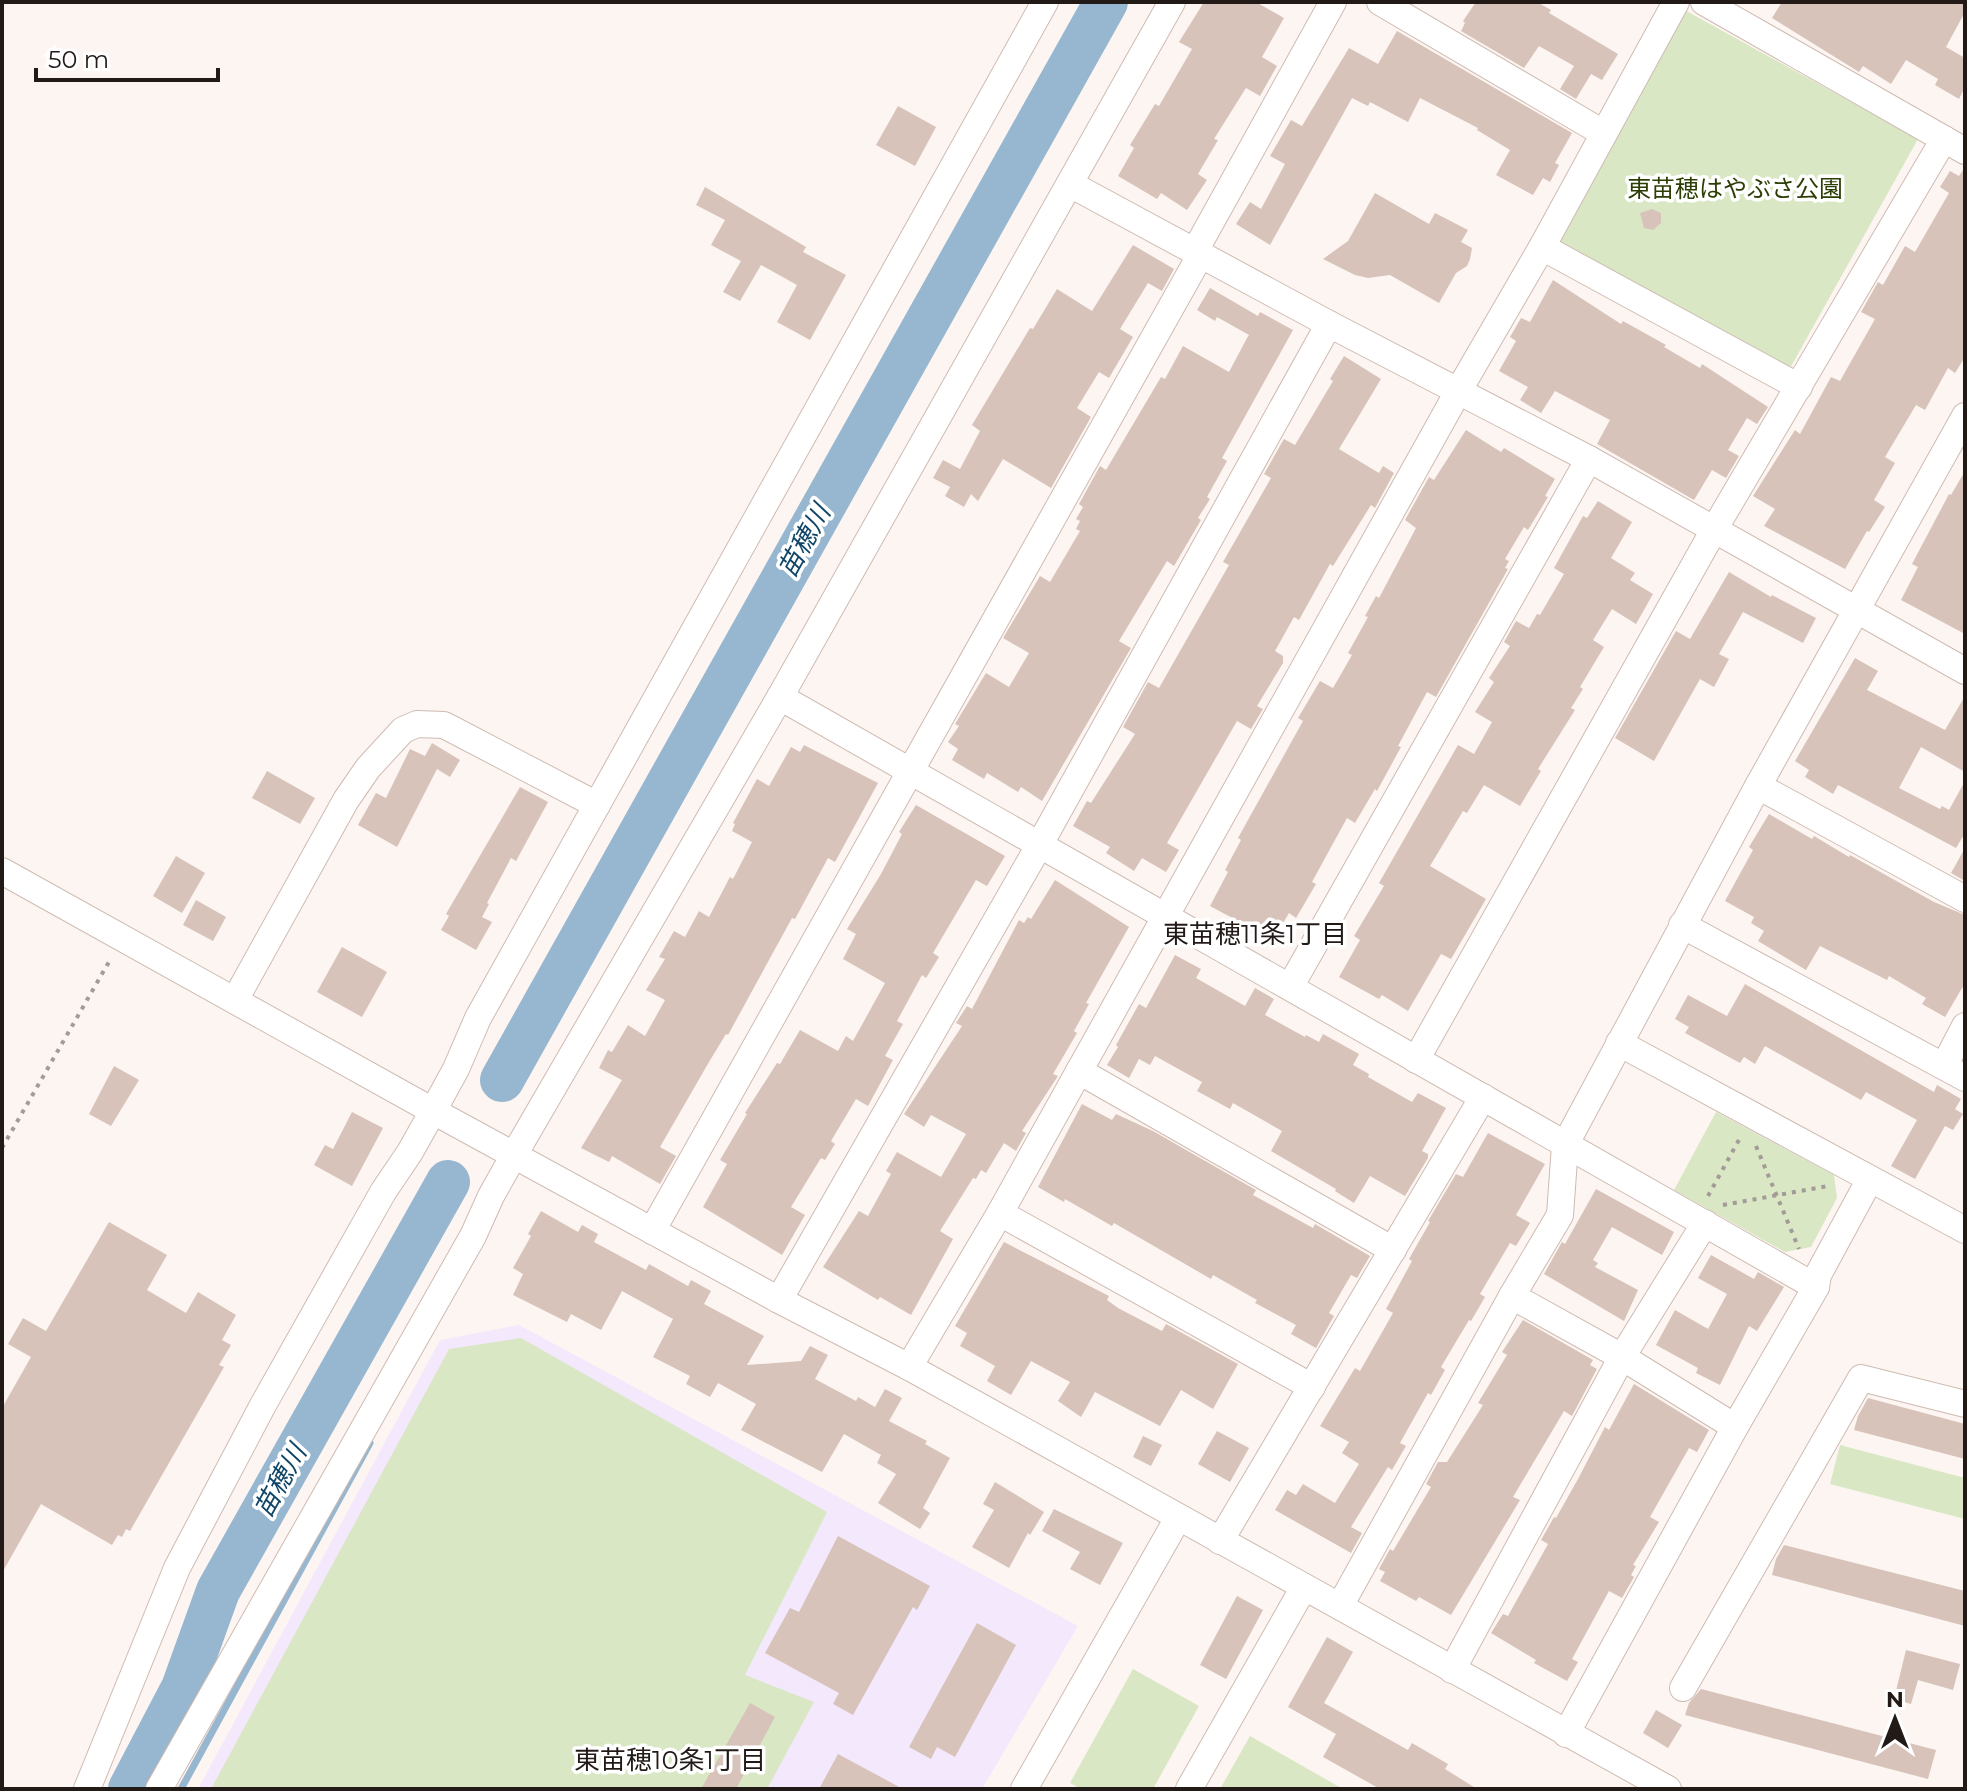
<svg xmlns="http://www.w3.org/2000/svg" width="1967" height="1791" viewBox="0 0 1967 1791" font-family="Montserrat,'Noto Sans JP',sans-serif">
	<rect width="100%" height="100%" fill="#fdf5f1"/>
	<path fill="#f4e8fc" d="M519,1325l559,301 -96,163h-784l242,-449z"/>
	<g fill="#d9e7c4">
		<path d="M1681,8l237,131 -129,231 -237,-130z"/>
		<path d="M1716,1112l118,63 3,23 -26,49 -26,5 -111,-62z"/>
		<path d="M521,1338l306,174 -82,163 69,27 -47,87h-556l238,-440z"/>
		<path d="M1840,1445l125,33v41l-135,-35z"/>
		<path d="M1133,1669l66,37 -46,83h-72l-11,-6z"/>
		<path d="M1250,1736l93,53h-123z"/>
	</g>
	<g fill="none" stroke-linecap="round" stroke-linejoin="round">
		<path stroke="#97b6d0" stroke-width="7" d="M181,1789l189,-346"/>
		<g stroke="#97b6d0" stroke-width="44">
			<path d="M502,1080l604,-1078"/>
			<path d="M130,1789l53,-101 35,-97 230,-409"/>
		</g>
	</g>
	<g fill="#d7c3ba">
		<path d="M1204,2h52l28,16 -22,39 15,9 -17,30 -14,-8 -32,51 4,1 -20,34 9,6 -20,30 -26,-17 -4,6 -39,-23 16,-28 -4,-3 25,-41 4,2 33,-57 -13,-7z"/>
		<path d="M1476,2h61l14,8 -2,3 69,41 -16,26 -11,-6 -15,25 -16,-10 14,-23 -35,-20 -15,22 -63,-37 4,-8 -2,-2z"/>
		<path d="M1782,2h183v10l-19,35 19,11v29l-6,12 -24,-14 3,-6 -32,-19 -15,24 -28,-18 -4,6 -87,-54z"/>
		<path d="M1397,31l175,102 -17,30 4,2 -9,17 -7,-4 -10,17 -37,-20 14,-25 -33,-20 1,-2 -58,-30 -12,24 -38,-20 -2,4 -16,-8 -82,147 -34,-21 14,-22 11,7 24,-45 -15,-8 21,-36 11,6 47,-78 29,16z"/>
		<path d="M898,106l38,21 -21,39 -39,-21z"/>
		<path d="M1965,167v190l-10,16 -7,-5 -23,42 -9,-5 -31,52 10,6 -21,37 11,7 -16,25 -2,-1 -22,38 -81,-43 11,-17 -22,-13 42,-66 5,4 31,-57 9,4 35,-62 -14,-7 17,-30 5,3 22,-39 10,6 34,-59 -9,-6 10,-16 9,5z"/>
		<path d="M705,187l101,60 -3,5 43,23 -36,65 -33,-18 20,-37 -36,-20 -21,36 -17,-9 18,-31 -30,-16 14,-25 -29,-15z"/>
		<path d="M1375,193l54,31 6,-11 33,17 -7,12 11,6 -2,11 -3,7 -11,7 -17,30 -49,-28 -22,3 -13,-3 -32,-16 25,-18z"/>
		<path d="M1652,209l9,4v10l-8,7 -9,-2 -4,-15z"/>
		<path d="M1133,245l41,24 -12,22 -14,-8 -28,46 13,8 -24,41 -10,-6 -22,36 14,9 -40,71 -48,-29 -25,42 -7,-7 -7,13 -19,-11 5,-9 -17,-9 10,-18 17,9 20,-38 -8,-6 58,-97 3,1 24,-40 35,22z"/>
		<path d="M1553,280l68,44 2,-3 43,24 -2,2 36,21 2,-4 66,43 -11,17 -10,-6 -19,32 11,6 -13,22 -14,-8 -18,30 -97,-56 13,-24 -55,-29 -14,22 -21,-13 8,-13 -29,-16 17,-30 -6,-4 11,-19 9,4z"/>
		<path d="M1210,288l48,28 2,-4 33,18 -71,128 5,3 -20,36 3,2 -12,19 3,2 -27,46 -7,-5 -48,80 12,7 -89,153 -21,-14 -3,5 -31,-19 -3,6 -32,-19 6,-11 -10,-7 11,-16 -4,-2 31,-51 23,14 20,-34 -26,-15 37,-62 10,6 30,-51 -4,-2 4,-8 -4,-2 7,-12 -4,-3 21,-38 6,4 55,-93 4,2 18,-33 46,26 18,-34 2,-3 -32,-18 -2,4 -18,-11z"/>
		<path d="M1344,356l37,23 -42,70 40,24 4,-7 11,7 -19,35 -4,-3 -38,61 -3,-2 -31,56 -5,-3 -19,34 8,5v7l-26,43 6,3 -12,20 -14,-8 -70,122 12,7 -13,22 -24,-14 -8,13 -28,-18 4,-6 -37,-21 14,-25 4,2 44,-69 -12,-7 25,-45 11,6 70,-123 -6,-3 48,-84 -7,-4 17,-30 3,-5 11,6 38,-64 -3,-2z"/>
		<path d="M1466,430l35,22 3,-4 51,31 -10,17 3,1 -20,33 -4,-3 -19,32 4,2 -4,7 3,1 -72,128 -9,-5 -29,54 3,1 -24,44 -2,-2 -20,34 -8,-5 -35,64 4,2 -20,34 -7,-5 -19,32 -22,-13 3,-4 -41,-22 18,-34 -3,-2 16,-30 -3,-2 65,-117 -5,-3 22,-37 13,7 19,-33 -4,-2 20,-36 -3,-1 11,-20 3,2 37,-70 -11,-8 24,-43 5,3z"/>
		<path d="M1965,471v163l-64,-34 17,-33 -6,-3 37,-70 2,1z"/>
		<path d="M1598,501l34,21 -21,36 24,15 -5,7 23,14 -17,30 -24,-15 -19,31 11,7 -24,40 3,2 -12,19 4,2 -37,59 3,2 -21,35 -36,-21 -17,28 -4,-2 -33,55 56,33 -35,60 -10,-5 -33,57 -26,-16 -3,4 -40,-22 21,-37 -6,-4 30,-50 -5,-3 79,-138 16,9 18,-32 -17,-10 19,-30 -5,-4 21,-32 -6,-4 12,-21 13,7 8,-14 3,1 24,-41 -10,-6 29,-52 4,2z"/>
		<path d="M1729,572l42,25 1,-2 44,23 -13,25 -60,-31 -24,42 10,5 -15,28 -14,-8 -46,82 -39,-23 61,-107 14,8z"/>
		<path d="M1855,658l23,13 -11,19 78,40 20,-34v76l-44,-25 -22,41 41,21 2,-3 7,4 16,-29v52l-9,15 -118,-63 -5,9 -28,-17 4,-7 -14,-9z"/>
		<path d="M432,743l28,17 -10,17 -13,-8 -40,78 -39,-22 18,-32 10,5 24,-49 15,7z"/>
		<path d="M804,745l74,38 -43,79 -7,-4 -33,61 -3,-1 -64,117 -2,-1 -17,28 -49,85 16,9 -16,28 -48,-28 -3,6 -28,-14 41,-68 -23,-12 9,-18 4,2 16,-27 17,11 20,-36 -19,-10 19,-31 -6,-2 15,-26 11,6 14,-26 10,6 21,-40 3,2 19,-37 -20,-11 3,-7 -2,-1 24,-44 12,7 22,-39 9,5z"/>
		<path d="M267,771l48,27 -15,26 -48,-26z"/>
		<path d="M520,787l28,15 -32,59 -5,-3 -24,45 2,1 -7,13 10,5 -16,28 -35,-20 8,-14 -3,-2z"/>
		<path d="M916,805l89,51 -18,30 -11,-6 -43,73 6,4 -13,21 -4,-3 -25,46 6,3 -18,32 8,4 -25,46 -12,-7 -25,42 4,3 -10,16 -4,-2 -30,49 14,8 -23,40 -79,-48 24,-43 -7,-4 27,-46 -2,-1 32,-50 3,1 20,-34 38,21 8,-15 7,5 32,-58 -42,-24 13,-25 -9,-5 34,-55 21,-40 -3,-2z"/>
		<path d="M1769,814l43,25 2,-3 35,21 1,-2 84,47 31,13v68l-20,34 -23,-13 4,-6 -37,-22 -2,4 -67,-34 -14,24 -48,-29 6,-10 -13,-8 3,-6 -29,-16 28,-51 -4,-3z"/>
		<path d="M1965,848v33l-14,-8z"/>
		<path d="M176,856l29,17 -23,40 -29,-17z"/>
		<path d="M1055,880l74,47 -43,76 3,1 -15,27 3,2 -24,41 5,2 -36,55 4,2 -10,18 -12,-8 -18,30 -5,-3 -5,9 -3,-1 -33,53 13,8 -42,76 -31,-18 -2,3 -55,-33 36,-56 9,5 23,-42 -5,-3 11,-19 44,25 25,-43 -35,-19 -7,12 -20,-13 58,-88 -6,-3 11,-17 5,3 47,-89 5,3 4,-6 3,2z"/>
		<path d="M196,900l30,17 -13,24 -30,-16z"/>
		<path d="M342,947l45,25 -25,45 -45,-25z"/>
		<path d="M1175,955l26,14 -5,9 49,28 10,-18 19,11 -9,16 40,22 1,-2 13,7 4,-8 36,20 -6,11 16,9 -1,3 44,25 6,-9 28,15 -24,43 6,3v4l-23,38 -35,-20 -16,27 -19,-12 1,-2 -65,-38 11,-20 -49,-28 -3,6 -33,-18 5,-9 -47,-26 -5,9 -11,-6 -10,19 -22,-13 11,-18 -2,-2 23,-41 7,4z"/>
		<path d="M1745,984l189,108 3,-7 24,14 -6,10 8,5 -10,16 -8,-4 -30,53 -24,-13 26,-46 -51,-28 -5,8 -96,-54 -10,18 -11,-7 -4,6 -55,-30 4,-6 -14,-8 13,-24 39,21z"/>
		<path d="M114,1066l25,14 -28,46 -22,-12z"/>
		<path d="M1082,1104l30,16 4,-6 37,17 103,59 -3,5 60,33 2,-4 55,32 -13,22 -6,-3 -22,38 5,3 -18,32 -25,-14 5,-9 -41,-22 2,-3 -44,-25 -2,4 -97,-56 -2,3 -47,-27 -1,3 -26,-15z"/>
		<path d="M352,1112l31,16 -31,58 -38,-21 11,-20 8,4z"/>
		<path d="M1488,1133l57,31 -29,51 14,8 -14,23 -6,-3 -30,51 5,3 -14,24 -2,-1 -28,47 4,3 -14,25 -3,-2 -28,50 6,3 -14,24 -4,-3 -37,60 11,6 -11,20 -76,-43 12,-20 9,5 7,-11 32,19 24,-39 -17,-11 7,-11 -29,-16 35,-58 5,3 33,-58 -7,-4 26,-48 -3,-2 21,-37 -2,-1 28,-47 7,3z"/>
		<path d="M1596,1189l78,43 -12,23 -50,-28 -19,33 5,3 -3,4 43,23 -14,31 -80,-47 18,-32 3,2z"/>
		<path d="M541,1211l37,21 4,-7 16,9 -4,8 52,28 3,-6 39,22 3,-6 20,11 -7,13 60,32 -17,29 54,-4 9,-15 18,9 -13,24 41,22 2,-4 17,10 10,-18 17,9 -13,23 38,20 -2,3 25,14 -27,50 7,5 -10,16 -42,-26 18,-29 -19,-11 4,-8 -37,-21 -22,38 -81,-42 15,-26 -38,-21 -8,14 -24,-13 4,-8 -37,-19 20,-38 -51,-28 -21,39 -30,-16 -4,8 -54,-27 10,-21 -10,-6 18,-32 -3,-2z"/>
		<path d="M109,1222l58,33 -20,35 39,23 12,-21 38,23 -14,25 9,5 -12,20 5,2 -94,164 -4,-2 -4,8 -4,-2 -6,10 -71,-41 -39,69v-165l29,-51 -23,-13 15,-26 23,13z"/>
		<path d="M1004,1242l105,54 -2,4 11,8 44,23 4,-7 72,40 -25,45 -32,-19 -21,36 -65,-34 -14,25 -23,-16 12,-19 -39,-21 -20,34 -24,-14 8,-15 -35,-20 7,-13 -12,-7z"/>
		<path d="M1711,1255l43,24 4,-7 26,15 -27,44 -8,-5 -29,59 -24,-12 2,-5 -42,-23 19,-35 33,19 19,-35 -29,-16z"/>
		<path d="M1523,1320l70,40 -3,5 7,4 -25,47 -8,-5 -51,86 7,3 -69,115 -32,-18 -3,4 -36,-20 5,-9 -6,-3 11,-20 3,2 38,-64 -5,-3 12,-22h9l36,-57 -5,-2 29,-48 -5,-3z"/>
		<path d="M1634,1384l75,46 -12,22 -8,-4 -39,69 9,5 -26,43 3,1 -5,9 3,2 -12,21 -13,-7 -37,68 6,3 -11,19 -33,-18 2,-3 -45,-27 12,-19 5,2 40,-72 -7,-4 13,-23 2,1 22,-39 27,-52 4,3z"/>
		<path d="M1868,1398l97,26v35l-111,-29 4,-14z"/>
		<path d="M1217,1431l32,17 -19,34 -32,-18z"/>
		<path d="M1143,1436l19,9 -11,21 -18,-9z"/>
		<path d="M995,1482l49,30 -14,23 -2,-2 -19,35 -37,-21 22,-37 -11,-6z"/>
		<path d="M1054,1509l69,34 -23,42 -30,-16 10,-17 -38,-21z"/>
		<path d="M838,1536l92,50 -13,24 -4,-3 -60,108 -20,-11 6,-11 -74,-40 25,-45 9,4z"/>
		<path d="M1784,1545l181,46v35l-193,-51 4,-16z"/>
		<path d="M1237,1596l26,14 -37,69 -26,-14z"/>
		<path d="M977,1623l39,22 -61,112 -18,-10 -6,12 -22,-12z"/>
		<path d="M1327,1637l26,15 -29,51 84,47 4,-7 36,21 -3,5 32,20h-97l-57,-32 13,-23 -48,-27z"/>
		<path d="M1906,1650l54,14 -7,26 -35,-10 -7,24 -17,-5z"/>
		<path d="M1701,1689l235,61 -8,29 -243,-64 4,-12z"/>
		<path d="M750,1703l25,14 -39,72h-35z"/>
		<path d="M1656,1710l26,15 -14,23 -25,-15z"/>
		<path d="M838,1754l65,35h-84z"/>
	</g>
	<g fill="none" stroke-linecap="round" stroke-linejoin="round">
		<g stroke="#cebbb2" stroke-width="28">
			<g id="minor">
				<path d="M1380,2l223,131"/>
				<path d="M1704,2l261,149"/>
				<path d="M1070,184l259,140 260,135 376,212"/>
				<path d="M1542,247l257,140"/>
				<path d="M1195,251l138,-249"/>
				<path d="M780,697l1036,590"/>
				<path d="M1758,786l207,113"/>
				<path d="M2,871l431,240 346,189 130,67 759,422"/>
				<path d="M1682,925l283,153"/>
				<path d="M1290,987l299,-528"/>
				<path d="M235,1000l111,-200 22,-32 35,-38 14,-6 27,1 153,80"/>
				<path d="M1619,1043l346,187"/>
				<path d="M1416,1060l299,-532 229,-389"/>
				<path d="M1944,1066l21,-40"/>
				<path d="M1079,1071l314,179"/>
				<path d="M1000,1213l312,174"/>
				<path d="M652,1231l549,-977"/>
				<path d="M1512,1296l110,61 113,70"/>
				<path d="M779,1300l261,-456 289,-520"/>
				<path d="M909,1367l91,-154 459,-823 83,-143 134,-245"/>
				<path d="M1220,1541l263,-444"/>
				<path d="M1340,1606l172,-310 48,-81 5,-70 193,-359 207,-370"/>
				<path d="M1452,1670l170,-313 83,-134"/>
				<path d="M1683,1688l178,-310 104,26"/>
				<path d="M1566,1734l169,-307 81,-140 2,-12 52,-96"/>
				<path d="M87,1789l90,-221 86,-163 120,-213 27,-40 23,-41 23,-42 22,-51 567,-1016"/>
				<path d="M159,1789l314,-553 18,-40 23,-41 266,-458 392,-695"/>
				<path d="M1024,1789l154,-271"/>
				<path d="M1189,1789l115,-202"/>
			</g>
		</g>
		<g stroke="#a29b97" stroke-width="4" stroke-dasharray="4 6" stroke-linecap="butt">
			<path d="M1756,1146l43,103"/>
			<path d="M2,1148l108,-188"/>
			<path d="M1708,1196l32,-58"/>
			<path d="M1723,1205l105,-19"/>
		</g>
		<use href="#minor" stroke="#fff" stroke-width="26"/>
	</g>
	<g text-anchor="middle" stroke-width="7" stroke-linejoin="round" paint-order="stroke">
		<g font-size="24" fill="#2d3e05" stroke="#fff">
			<text x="1735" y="197">東苗穂はやぶさ公園</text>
		</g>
		<g font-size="26" font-style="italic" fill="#0f4567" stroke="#fff">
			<text transform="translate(804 541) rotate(-61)" y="9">苗穂川</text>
			<text transform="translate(280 1481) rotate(-61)" y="9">苗穂川</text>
		</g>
		<g font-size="26" fill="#211a17" stroke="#fff">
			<text x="1255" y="943">東苗穂11条1丁目</text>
			<text x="670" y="1769">東苗穂10条1丁目</text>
		</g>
	</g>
	<rect width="1967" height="1791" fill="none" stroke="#211a17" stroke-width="8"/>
	<g transform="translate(1895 1719)" stroke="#ffffff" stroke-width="6" paint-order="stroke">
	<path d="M0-6L14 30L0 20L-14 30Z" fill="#211a17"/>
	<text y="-12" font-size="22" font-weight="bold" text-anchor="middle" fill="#211a17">N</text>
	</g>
	<path d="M36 68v12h182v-12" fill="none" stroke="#211a17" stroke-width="4"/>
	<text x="48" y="68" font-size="24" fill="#211a17" stroke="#ffffff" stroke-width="6" paint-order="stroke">50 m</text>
</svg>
